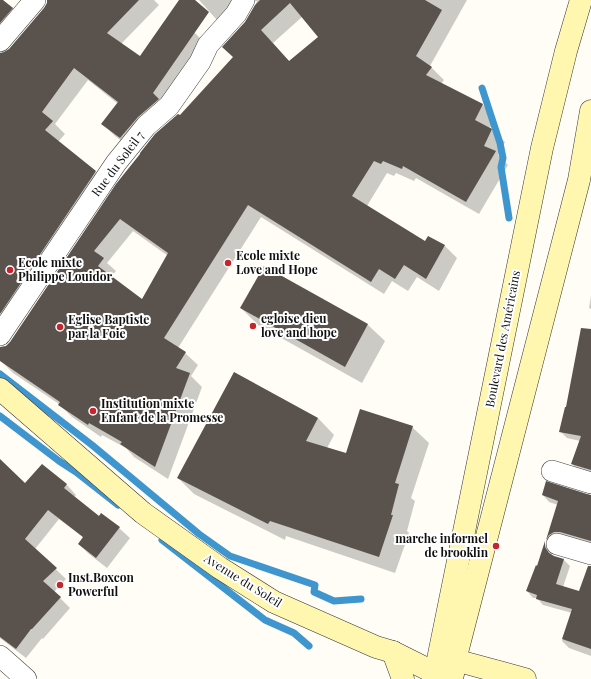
<svg xmlns="http://www.w3.org/2000/svg" width="591" height="679" viewBox="0 0 591 679" font-family="'Playfair Display',serif">
	<rect width="100%" height="100%" fill="#fffdf5"/>
	<g fill="#0003" fill-rule="evenodd">
		<path d="M0,0l12,8 13,13 -22,25 -2,6v2l9,-4 35,-42 3,-8h106l5,5 -38,39 19,14 31,-45 24,20 12,12 -73,105 -19,-14 -12,-12 15,-20 -30,-24 -33,44 10,10 -7,8 37,30 13,13 -106,156 -1,6z"/>
		<path d="M199,0h268l-37,66 14,14 -3,4 42,21 12,13 -5,10 2,2 13,12 -7,13 10,10 -29,49 -63,-36 -2,3 -18,-8 -2,3 -7,-3 -20,33 59,37 18,2 13,13 -18,33 -22,-14 -9,14 -16,-10 -8,13 -123,-77 -83,131 7,5 13,12 -7,11 11,11 -34,92 -34,-22 -8,-9 -24,-13 -1,2 -29,-20 -13,-13 -46,-31 -13,-13 5,-13 6,-5 169,-225 54,-60 12,-34 9,-17 2,-5 -7,1 -22,29 -12,-12zM302,17l17,20 -29,25 -17,-19zM133,231l35,25 -26,44 -31,-23 5,-6 -9,-8z"/>
		<path d="M264,267l104,58 17,16 -23,42 -104,-58 -17,-17z"/>
		<path d="M591,296v13l-2,-1z"/>
		<path d="M591,349v125l-13,-4 -6,-6 8,-23 -13,-3 -7,-7 7,-23z"/>
		<path d="M235,373l83,45 16,17 -7,13 20,6 65,-27 17,16 -18,55 4,3 -8,30 2,2 -14,40 -109,-37 -1,4 -91,-46 -16,-16z"/>
		<path d="M0,476l25,8h41l10,11 -2,2 25,20 3,-3 17,14 11,10 -23,30 -18,-14 -10,-10 5,-6 -25,-19 -24,30 31,30 -12,13 16,16 -27,31 -1,-1 -16,20 -26,-20z"/>
		<path d="M543,495l48,1v49l-38,1 -6,-6 11,-35 -9,-3z"/>
		<path d="M546,543l5,5 1,8 12,4 6,6 -7,21 28,9v60l-22,-8 -7,-7 10,-28 -29,-8 -6,-7h-4l-6,-7 11,-24z"/>
	</g>
	<g fill="none" stroke-linecap="round" stroke-linejoin="round">
		<g stroke="#3f96cf" stroke-width="7">
			<path d="M482,88l18,55 3,15 -2,9 8,51"/>
			<path d="M0,374l92,71 107,89 31,22 85,29 -1,7 20,9 27,-2"/>
			<path d="M0,416l59,45 17,11 42,33"/>
			<path d="M162,540l103,80 29,13 15,13"/>
		</g>
	</g>
	<g fill="#5a524d" fill-rule="evenodd">
		<path d="M0,0h3l10,8 -13,15z"/>
		<path d="M47,0h92l-32,33 33,23 39,-56h16l14,12 -56,81 6,6 -21,18 -18,21 -19,-14 17,-22 -44,-34 -32,44 11,9 -8,9 51,41 -96,143v-261l4,-1 5,-3 35,-41 3,-5z"/>
		<path d="M260,0h165l17,10 -26,46 16,11 -6,8 57,29 -8,16 17,9 -8,17 12,5 -30,51 -63,-36 -1,3 -19,-8 -2,3 -7,-3 -22,35 73,45 3,-5 17,9 -19,34 -22,-14 -9,14 -16,-10 -8,13 -123,-77 -84,133 22,14 -10,16 14,5 -35,94 -35,-23 2,-2 -33,-19 -1,2 -30,-20 2,-3 -60,-41v-14l6,-1 4,-4 106,-158 24,-30v-1l15,-19 23,-20 2,1 53,-58 -11,-10 23,-25 10,-17zM290,3l28,34 -29,24 -28,-31zM120,219l48,34 -26,46 -44,-33 6,-8 -10,-7z"/>
		<path d="M264,266l104,58 -23,43 -105,-59z"/>
		<path d="M581,328l10,1v141l-20,-6 10,-28 -22,-4 6,-25h1z"/>
		<path d="M234,372l84,46 -12,23 40,12 14,-44 53,17 -18,57 4,1 -8,31h2l-14,42 -109,-36 -2,3 -91,-46z"/>
		<path d="M0,459l25,24 17,-19 25,20 -3,4 35,28 2,-3 19,14 -24,31 -18,-14 5,-7 -35,-27 -23,29 32,29 -14,13 18,16 -29,32h-1l-15,20 -16,-12z"/>
		<path d="M546,481l41,13 4,1v46l-31,-9h-6l-5,3 -3,5 12,-39 -16,-6z"/>
		<path d="M545,541v6l4,6 5,3 10,3 -8,25 23,7 9,-25h3v83l-29,-10 10,-30 -36,-10 1,-4 -11,-4 10,-26 1,1z"/>
	</g>
	<g fill="none" stroke-linecap="round" stroke-linejoin="round">
		<g stroke="#444" stroke-width="22">
			<g id="street">
				<path d="M0,41l35,-41"/>
				<path d="M0,335l116,-172 30,-37 23,-20 31,-44 8,-17 28,-31 8,-14"/>
				<path d="M552,471l39,12"/>
				<path d="M557,544l34,10"/>
				<path d="M0,656l26,23"/>
			</g>
		</g>
		<g stroke="#333" stroke-width="23">
			<g id="secondary">
				<path d="M0,389l143,124 77,55 54,34 102,45 17,5 42,21 20,-13 70,19"/>
				<path d="M393,652l10,27"/>
				<path d="M453,674l2,-14 124,-480 12,-69"/>
				<path d="M434,679l108,-531 24,-97 15,-51"/>
			</g>
		</g>
		<use href="#street" stroke="#fff" stroke-width="21"/>
		<use href="#secondary" stroke="#fff6b0" stroke-width="22"/>
	</g>
	<g fill="#c4262e" stroke="#fff" stroke-width="1.5">
		<circle cx="228" cy="263" r="4"/>
		<circle cx="10" cy="270" r="4"/>
		<circle cx="253" cy="326" r="4"/>
		<circle cx="60" cy="327" r="4"/>
		<circle cx="93" cy="411" r="4"/>
		<circle cx="496" cy="546" r="4"/>
		<circle cx="60" cy="585" r="4"/>
	</g>
	<g text-anchor="middle" stroke-width="4" stroke-linejoin="round" paint-order="stroke">
		<g font-size="12" fill="#111" stroke="#fff">
			<text transform="translate(118 164) rotate(-53)" y="4">Rue du Soleil 7</text>
			<text transform="translate(503 339) rotate(-79)" y="4">Boulevard des Américains</text>
			<text transform="translate(243 581) rotate(32)" y="4">Avenue du Soleil</text>
		</g>
		<g font-size="12" font-weight="bold" fill="#111" stroke="#fff" text-anchor="start">
			<text x="236" y="260">Ecole mixte<tspan x="236" dy="14">Love and Hope</tspan></text>
			<text x="18" y="267">Ecole mixte<tspan x="18" dy="14">Philippe Louidor</tspan></text>
			<text x="261" y="323">egloise dieu<tspan x="261" dy="14">love and hope</tspan></text>
			<text x="68" y="324">Eglise Baptiste<tspan x="68" dy="14">par la Foie</tspan></text>
			<text x="101" y="408">Institution mixte<tspan x="101" dy="14">Enfant de la Promesse</tspan></text>
			<text x="488" y="543" text-anchor="end">marche informel<tspan x="488" dy="14">de brooklin</tspan></text>
			<text x="68" y="582">Inst.Boxcon<tspan x="68" dy="14">Powerful</tspan></text>
		</g>
	</g>
</svg>
